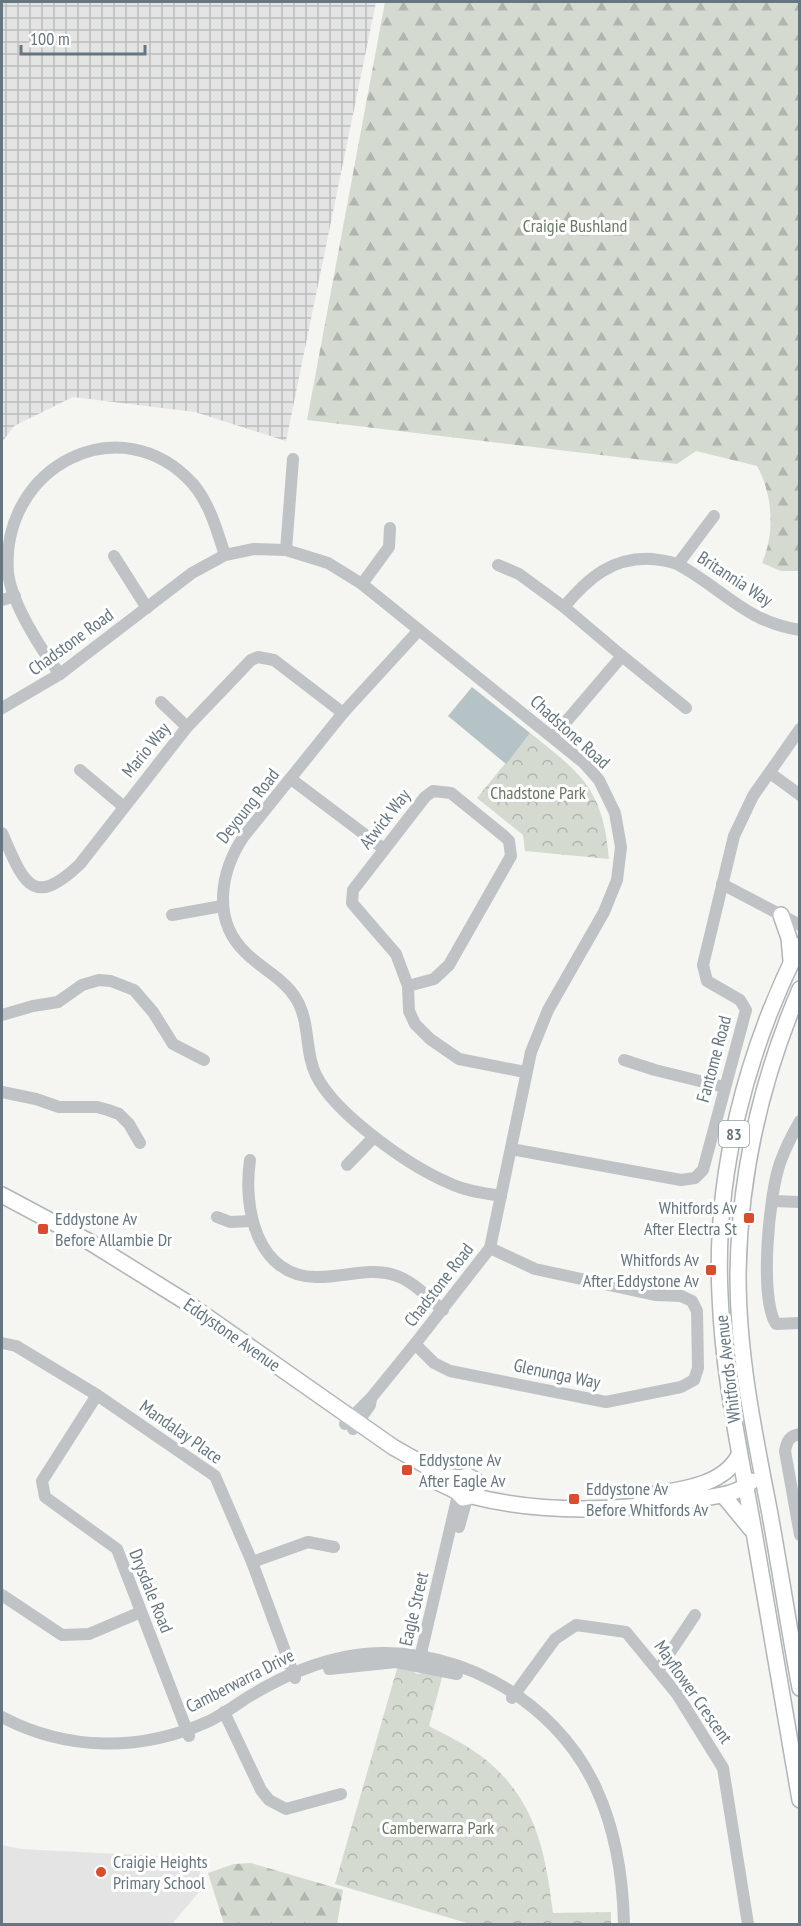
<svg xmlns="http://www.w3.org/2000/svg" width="801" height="1926" viewBox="0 0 801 1926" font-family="'PT Sans Narrow',sans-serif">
	<defs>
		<pattern id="industrial-grid" width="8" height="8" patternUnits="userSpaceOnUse" patternTransform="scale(1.5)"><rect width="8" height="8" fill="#e3e4e3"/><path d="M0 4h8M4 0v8" fill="none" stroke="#bcbdbd"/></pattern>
		<pattern id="forest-firs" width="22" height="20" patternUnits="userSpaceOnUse" patternTransform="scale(1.5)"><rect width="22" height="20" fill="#d5dad1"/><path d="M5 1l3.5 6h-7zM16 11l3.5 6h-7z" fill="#b1b5af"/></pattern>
		<pattern id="park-crowns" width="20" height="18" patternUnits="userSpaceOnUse" patternTransform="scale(1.5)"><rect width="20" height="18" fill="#d5dad1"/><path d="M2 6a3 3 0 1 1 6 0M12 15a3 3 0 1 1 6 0" fill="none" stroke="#b1b5af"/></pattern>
	</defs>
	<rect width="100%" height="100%" fill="#f5f5f2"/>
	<path fill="#e3e4e3" d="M2,1845l19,4 175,9 8,28 -32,38h-170z"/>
	<path fill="url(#industrial-grid)" d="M2,2h374l-90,439 -91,-29 -122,-15 -59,29 -12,16z"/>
	<g fill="url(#forest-firs)">
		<path d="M385,2h414v569h-18l-19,-8c13,-29 11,-69 -5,-97l-61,-15 -19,13 -370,-44z"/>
		<path d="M251,1863l92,27 -6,34h-113l-16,-51 26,-9z"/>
	</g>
	<g fill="url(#park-crowns)">
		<path d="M530,733c52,41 73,56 79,126l-84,-8 -2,-16 -46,-37z"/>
		<path d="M399,1662l18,12 27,-4 -15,56c17,9 36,18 52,30 54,41 64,93 72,157l58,-1v12h-141l-135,-40z"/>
	</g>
	<path fill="#b5c2c6" d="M472,687l58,46 -24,31 -58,-48z"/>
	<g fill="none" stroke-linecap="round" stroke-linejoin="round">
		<g stroke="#b0b5b8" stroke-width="18">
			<g id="major">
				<path d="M781,915l8,23 2,22"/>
				<path d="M800,945c-54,107 -86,230 -80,350 3,80 20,158 34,237 16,89 30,179 46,268"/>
				<path d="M800,989c-39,91 -61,188 -62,287 0,79 16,156 31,233 11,60 20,120 31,179"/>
				<path d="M2,1195l86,46 98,61 207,145 51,29 15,2"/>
				<path d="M429,1478l27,13"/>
				<path d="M723,1495l28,34"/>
				<path d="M472,1496l5,-7 -2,-9 -7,-4 -9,2 -4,11 8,9 9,-2c74,19 151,15 224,3 20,-3 41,-4 56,-18"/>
				<path d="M641,1500l4,-4c32,-6 78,-9 94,-41"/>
			</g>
		</g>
		<g stroke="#bfc3c6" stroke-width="12">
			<path d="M286,550l7,-91"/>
			<path d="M114,556l33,52"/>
			<path d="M678,564l36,-48"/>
			<path d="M498,565l21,9 45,33"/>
			<path d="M362,584l27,-37 1,-19"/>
			<path d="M2,600l13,-4"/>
			<path d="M419,630l-76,83 -99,123c-23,34 -33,83 1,116 15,16 38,26 50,45 16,24 9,54 21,78 19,39 93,91 133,108 16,8 35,10 52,13"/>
			<path d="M622,656l64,52"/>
			<path d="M60,674c-19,-24 -48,-70 -52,-101 -8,-107 113,-169 185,-89 17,20 24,47 32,71"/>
			<path d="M161,702l26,25"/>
			<path d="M2,708l58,-34 132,-101 33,-18 29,-6 32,1 42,13 34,21 222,179 15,17 16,33 6,34 -4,33 -13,32 -56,98 -17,42 -41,196 -75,96 -44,54 -26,26"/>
			<path d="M553,737l69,-81 -58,-49c24,-29 48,-50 88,-48 8,1 20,2 27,6 44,24 67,57 121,65"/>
			<path d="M80,770l44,37"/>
			<path d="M770,773l30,22"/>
			<path d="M291,779l93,70"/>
			<path d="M2,833c21,47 29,78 78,31l107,-137 64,-67 7,-3 16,3 69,53"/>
			<path d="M722,884l78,41"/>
			<path d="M172,915l50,-9"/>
			<path d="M408,986l26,-7 15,-14 62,-109 -2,-15 -5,-5 -53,-43 -18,-2 -8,6 -72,93 -1,13 44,51 12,32 1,25 6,13 15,15 29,20 66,13"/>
			<path d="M2,1015l31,-9 25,-4 24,-17 17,-5 12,1 23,9 19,22 20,32 31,16"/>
			<path d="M624,1060l31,10 69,17"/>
			<path d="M2,1092l34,7 23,8h38l11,3 11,4 10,10 11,19"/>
			<path d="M800,1121c-8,14 -15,28 -20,42 -11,31 -21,135 -4,161l24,-1"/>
			<path d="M511,1149l170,31 14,-2 8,-8 43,-160 -6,-10 -33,-19 -4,-16 31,-129 19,-40 47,-67"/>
			<path d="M250,1160c-7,47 6,116 66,117 26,1 53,-10 78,-2 18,5 34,23 49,35"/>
			<path d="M347,1165l27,-28"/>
			<path d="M772,1201l28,1"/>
			<path d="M217,1217l13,5 21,-1"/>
			<path d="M2,1343l14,3 81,49 118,81 37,86 43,116"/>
			<path d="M415,1344l19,19 16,8 156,31 75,-15 13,-7 4,-12 -1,-57 -5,-10 -11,-5 -26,-1 -120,-26 -45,-21"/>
			<path d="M97,1395l-55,86 3,16 72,52 72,187"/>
			<path d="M353,1429l17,-24 1,-6"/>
			<path d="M800,1434c-11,2 -13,7 -15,17l15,84"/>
			<path d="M459,1527l8,-29"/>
			<path d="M252,1562l56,-20 26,5"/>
			<path d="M2,1595l60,40 27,-1 52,-22"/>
			<path d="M421,1665l1,-16 36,-154"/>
			<path d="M329,1669l67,-7 61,12"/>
			<path d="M659,1669l36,-54"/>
			<path d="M512,1698l43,-59 21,-14 50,7 51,62 46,74 25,156"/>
			<path d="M224,1712l37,78 8,10 17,9 55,-15"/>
			<path d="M2,1717c65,34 138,35 205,5 13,-6 26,-15 38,-23 32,-20 64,-35 100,-42 100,-20 209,39 251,131 19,41 27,91 28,136"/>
		</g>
		<use href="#major" stroke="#fff" stroke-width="15"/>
	</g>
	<g fill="#d94d2e" stroke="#fff" stroke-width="2">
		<rect x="743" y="1212" width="12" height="12" rx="3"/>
		<rect x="37" y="1223" width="12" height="12" rx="3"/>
		<rect x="705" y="1264" width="12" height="12" rx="3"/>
		<rect x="401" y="1464" width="12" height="12" rx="3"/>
		<rect x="568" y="1493" width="12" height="12" rx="3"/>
		<circle cx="101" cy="1872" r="6"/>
	</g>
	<g text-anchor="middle" stroke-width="6" stroke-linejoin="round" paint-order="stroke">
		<rect fill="#fff" stroke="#949fa7" stroke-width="1.5" x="719" y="1121" width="30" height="26" rx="4.5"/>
		<g font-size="16" font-weight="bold" fill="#667681">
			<text x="734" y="1140">83</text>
		</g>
		<g font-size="18" fill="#697964" stroke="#fff">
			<text x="575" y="232">Craigie Bushland</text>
			<text x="538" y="799">Chadstone Park</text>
			<text x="438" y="1834">Camberwarra Park</text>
		</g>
		<g font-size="18" fill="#667681" stroke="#fff">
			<text transform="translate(735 579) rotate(33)" y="6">Britannia Way</text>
			<text transform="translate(71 642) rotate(-36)" y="6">Chadstone Road</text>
			<text transform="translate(570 732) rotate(42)" y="6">Chadstone Road</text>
			<text transform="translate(146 750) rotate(-51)" y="6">Mario Way</text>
			<text transform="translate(248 806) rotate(-52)" y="6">Deyoung Road</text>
			<text transform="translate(385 819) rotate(-52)" y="6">Atwick Way</text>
			<text transform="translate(714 1059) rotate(-75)" y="6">Fantome Road</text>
			<text transform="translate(439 1285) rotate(-52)" y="6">Chadstone Road</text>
			<text transform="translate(232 1335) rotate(35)" y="6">Eddystone Avenue</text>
			<text transform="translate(728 1369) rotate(-97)" y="6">Whitfords Avenue</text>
			<text transform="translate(557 1374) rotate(12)" y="6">Glenunga Way</text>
			<text transform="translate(181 1432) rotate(35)" y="6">Mandalay Place</text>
			<text transform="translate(151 1591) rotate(68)" y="6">Drysdale Road</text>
			<text transform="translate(414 1609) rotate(-77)" y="6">Eagle Street</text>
			<text transform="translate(240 1681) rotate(-27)" y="6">Camberwarra Drive</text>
			<text transform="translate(693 1692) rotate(55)" y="6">Mayflower Crescent</text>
		</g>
		<g font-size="18" fill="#667681" stroke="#fff" text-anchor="start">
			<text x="737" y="1214" text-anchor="end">Whitfords Av<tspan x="737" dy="21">After Electra St</tspan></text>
			<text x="55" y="1225">Eddystone Av<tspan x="55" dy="21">Before Allambie Dr</tspan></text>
			<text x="699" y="1266" text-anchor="end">Whitfords Av<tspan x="699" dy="21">After Eddystone Av</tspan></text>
			<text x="419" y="1466">Eddystone Av<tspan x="419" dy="21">After Eagle Av</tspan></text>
			<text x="586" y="1495">Eddystone Av<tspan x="586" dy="21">Before Whitfords Av</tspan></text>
			<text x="113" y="1868">Craigie Heights<tspan x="113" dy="21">Primary School</tspan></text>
		</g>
	</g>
	<rect width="801" height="1926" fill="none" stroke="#667681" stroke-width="6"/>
	<path d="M21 45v9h124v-9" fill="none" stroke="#667681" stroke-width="3"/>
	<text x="30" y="45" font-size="18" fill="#667681" stroke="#ffffff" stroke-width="4.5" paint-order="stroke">100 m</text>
</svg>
